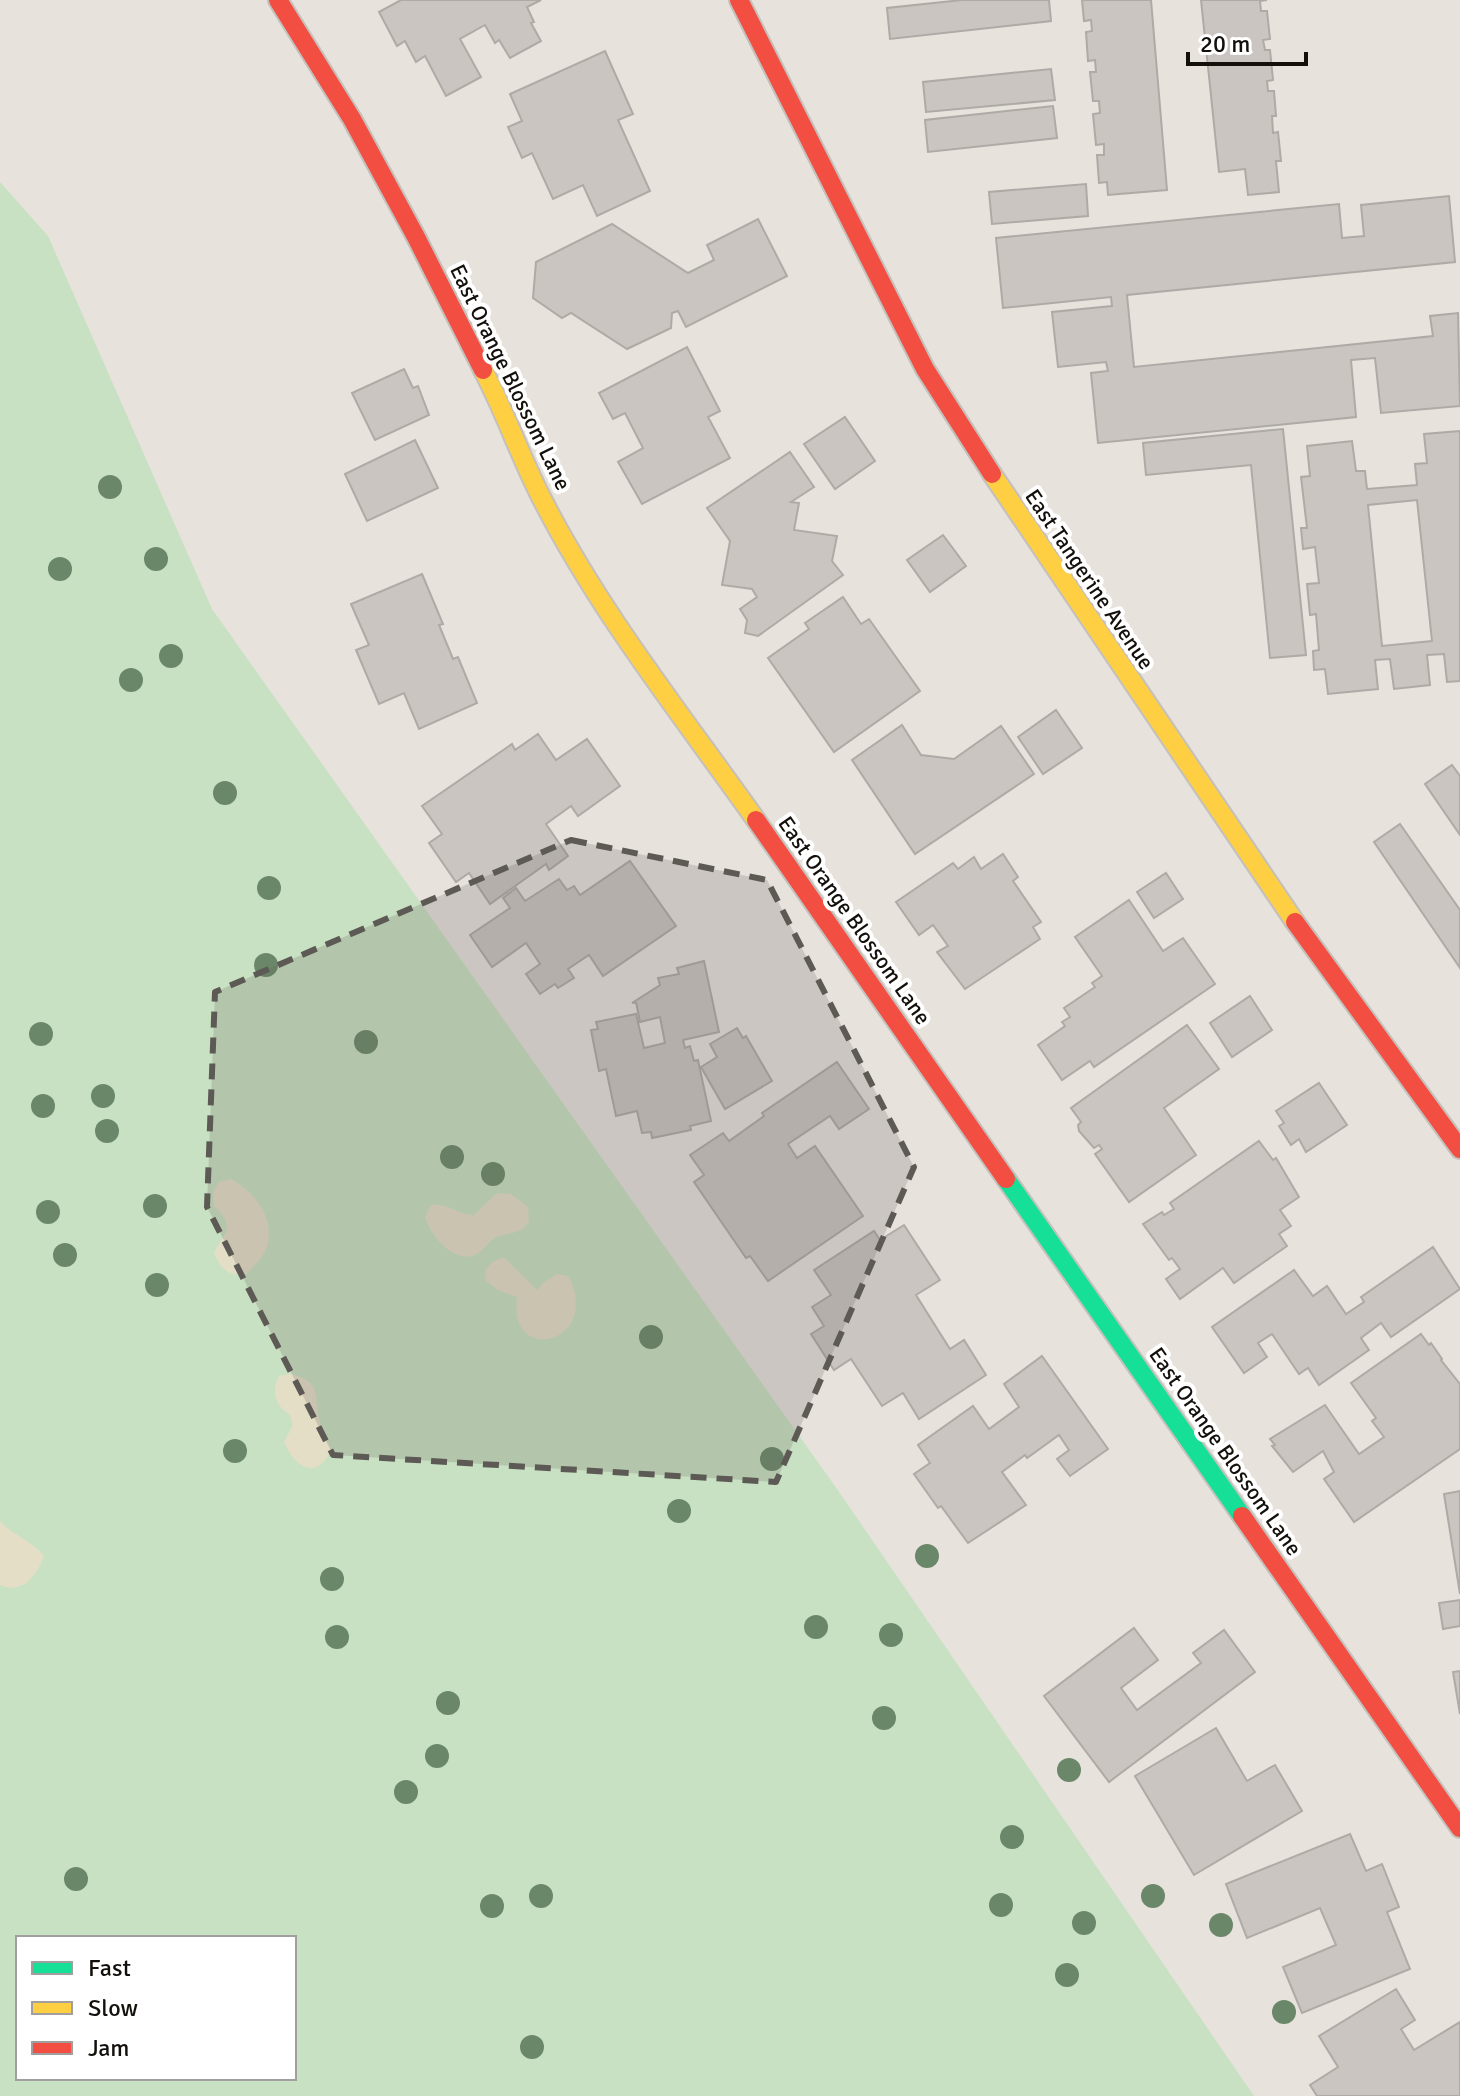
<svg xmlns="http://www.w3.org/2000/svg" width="1460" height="2096" viewBox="0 0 1460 2096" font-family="Signika,sans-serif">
	<rect width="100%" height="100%" fill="#e7e2dc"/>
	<path fill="#c8e1c2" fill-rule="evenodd" d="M0,182l48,54 164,373 625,880 417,607h-1254zM18,1938h276v140h-276z"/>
	<g fill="#e5dec7">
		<path d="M231,1179c24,13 46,41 35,70 -4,10 -13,18 -21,26 -18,0 -24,-6 -31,-22 13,-24 21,-26 0,-47l-1,-14 6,-10z"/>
		<path d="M497,1193l14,1 17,13 1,14 -6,8c-8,4 -15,5 -24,7 -11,4 -14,15 -24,19 -21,9 -45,-20 -50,-38l6,-12c20,-2 25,10 43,10z"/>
		<path d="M504,1257l33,33 7,-8 13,-8 11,2c36,66 -61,92 -51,21l-19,-7 -12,-9 -1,-10 7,-9z"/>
		<path d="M291,1374c31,8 23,20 28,45 2,10 9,21 12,30 -13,33 -37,18 -47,-7l9,-17 -3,-10c-15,-10 -19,-23 -11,-39z"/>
		<path d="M0,1521c13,15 32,19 44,35 -7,19 -21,39 -44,29z"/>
	</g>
	<g fill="#cac5c1" stroke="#aeaaa6" stroke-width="2" fill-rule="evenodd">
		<path d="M401,0h140l-14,7 7,15 -3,1 10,18 -31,17 -11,-18 -4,3 -10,-18 -25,14 21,38 -35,19 -21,-40 -9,6 -11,-21 -8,5 -18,-34z"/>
		<path d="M962,0h87l2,21 -161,18 -3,-31z"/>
		<path d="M1082,0h69l16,190 -59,5 -1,-13 -8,1 -2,-28h7v-11l-8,1 -3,-31 7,-1 -1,-12h-6l-3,-29h6l-1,-12 -7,1 -2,-29 6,-1 -1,-11 -7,1z"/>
		<path d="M1201,0h66l-7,1 1,10h6l3,28 -7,1 2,10h5l3,30 -6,1 1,10h6l2,25h-4l1,17 5,-1 3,29h-5l3,31 -31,3 -3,-26 -26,3z"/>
		<path d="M605,51l28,63 -15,6 32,71 -53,25 -14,-31 -30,14 -21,-46 -10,5 -14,-31 14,-6 -12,-27z"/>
		<path d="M1051,69l4,31 -129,12 -3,-30z"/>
		<path d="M1053,106l4,32 -129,14 -3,-32z"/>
		<path d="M1086,184l2,32 -96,8 -3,-32z"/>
		<path d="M1449,196l6,66 -328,33 7,72 299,-31 -3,-20 28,-3 2,93 -79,7 -6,-55 -24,2 5,57 -258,26 -7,-70 17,-2 -2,-9 -48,5 -6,-55 60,-6 -1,-9 -108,11 -7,-70 343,-34 3,34 22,-2 -3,-31z"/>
		<path d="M758,219l29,57 -101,51 -8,-16 -6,2 -1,15 -44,21 -56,-36 -9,5 -29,-20 3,-36 76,-38 76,49 26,-13 -7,-15z"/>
		<path d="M687,347l33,64 -12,6 22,41 -88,46 -24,-42 25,-14 -18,-35 -12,6 -14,-26z"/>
		<path d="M404,369l9,19 5,-2 11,29 -54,25 -23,-47z"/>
		<path d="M845,417l30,44 -40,28 -31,-45z"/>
		<path d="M1283,429l23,226 -36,3 -19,-193 -105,10 -3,-32z"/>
		<path d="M1460,431v250l-13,1 -3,-28 -17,1 3,30 -36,4 -4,-30 -15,1 3,29 -50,5 -3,-25 -11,1 -1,-19 6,-1 -3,-36 -6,1 -3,-31 12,-1 -4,-36 -12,2 -2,-21h6l-6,-51 9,-1 -3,-30 45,-5 4,30h9l2,18 50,-4 -2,-21 12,-1 -3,-29zM1417,500l15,141 -50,5 -14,-141z"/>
		<path d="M415,440l23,48 -71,33 -22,-47z"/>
		<path d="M790,452l24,35 -23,15 8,1 -5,27 43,6 -5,25 11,14 -85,61 -13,-3 2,-13 -7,-11 17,-12 -5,-8 -30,-4 8,-44 -23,-33z"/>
		<path d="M943,535l23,31 -36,26 -23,-32z"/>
		<path d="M422,574l21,50 -4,1 14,34 5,-2 19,46 -58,26 -15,-36 -25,11 -23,-54 13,-5 -18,-41z"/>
		<path d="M843,597l18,27 8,-5 51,72 -86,61 -66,-94 41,-29 -4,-6z"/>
		<path d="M1056,710l26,38 -39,26 -25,-37z"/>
		<path d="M902,725l19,30 33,4 47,-33 33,48 -119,80 -63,-94z"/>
		<path d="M538,734l18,26 31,-21 33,47 -42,30 -7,-10 -25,18 22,32 -19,14 -3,-6 -56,40 -21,-31 -13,9 -27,-39 13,-9 -20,-28 90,-62 3,6z"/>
		<path d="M1452,765l8,11v59l-35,-51z"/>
		<path d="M1400,824l60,86v58l-86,-126z"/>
		<path d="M1003,854l15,23 -5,4 28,41 -8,5 7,12 -75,50 -28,-37 11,-6 -15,-21 -14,10 -23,-33 57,-39 5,6 16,-12 7,12z"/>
		<path d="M630,861l46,65 -73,50 -14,-21 -21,14 6,9 -16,10 -3,-4 -15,10 -14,-20 14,-10 -14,-21 -34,24 -22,-32 40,-27 -7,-10 13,-10 9,13 34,-22 8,11 7,-4 6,9z"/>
		<path d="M1166,873l17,26 -29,19 -17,-26z"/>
		<path d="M1129,900l34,51 20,-13 32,46 -121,83 -4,-6 -28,19 -24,-35 27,-19 -3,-4 8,-5 -6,-9 31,-21 -3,-4 10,-7 -27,-39z"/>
		<path d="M704,961l15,71 -36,8 2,8 5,-2 4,15 4,-1 13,61 -21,5 1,4 -39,8 -1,-6 -9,1 -5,-22 -21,5 -10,-47 -7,2 -8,-41 7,-1 -2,-7 40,-8 8,34 21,-5 -5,-26 -20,5 -4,-20 -4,1 28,-18 -2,-7 21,-4 -2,-6z"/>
		<path d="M1250,996l22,34 -40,27 -22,-34z"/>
		<path d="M1187,1025l32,44 -55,39 32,47 -67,47 -34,-48 7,-5 -3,-4 -5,3 -15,-17 -1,-6 3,-3 -10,-14z"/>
		<path d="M737,1028l6,10 3,-2 26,45 -47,28 -24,-42 16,-10 -7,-13z"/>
		<path d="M837,1062l32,47 -30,20 -9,-13 -42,28 9,14 18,-12 48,70 -95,65 -18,-25 -4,2 -52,-76 10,-7 -14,-20 33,-22 6,8 35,-25 -2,-3z"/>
		<path d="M1319,1083l28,42 -41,27 -7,-13 -8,6 -12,-19 5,-3 -8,-12z"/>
		<path d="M1259,1141l14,19 3,-2 23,39 -19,13 11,16 -12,8 8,12 -53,37 -11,-15 -43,31 -14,-20 14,-10 -8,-11 -3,2 -26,-36 19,-12 2,3 10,-6 -4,-6z"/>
		<path d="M904,1225l36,55 -24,15 34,54 14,-9 22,35 -67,44 -16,-26 -21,13 -31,-47 -17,11 -23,-36 13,-8 -12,-19 19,-12 -17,-25 60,-39 6,9z"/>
		<path d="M1433,1247l27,42 -69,48 -10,-14 -20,15 8,12 -50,35 -11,-17 -9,6 -27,-40 -14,9 9,14 -23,16 -32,-46 82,-57 19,26 14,-10 19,28 18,-12 -3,-5z"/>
		<path d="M1421,1334l8,11 2,-2 11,16 -1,1 19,24v65l-106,73 -30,-43 10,-7 -11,-21 -30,21 -21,-26 3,-1 -5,-6 55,-34 34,49 25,-17 -12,-16 4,-3 -25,-35z"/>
		<path d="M1042,1356l66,93 -38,27 -13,-17 12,-9 -10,-15 -32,23 -2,-3 -23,17 24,33 -58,38 -27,-37 -3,2 -24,-34 16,-11 -12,-18 55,-39 16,23 30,-22 -15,-23z"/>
		<path d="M1460,1491v103l-16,-100z"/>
		<path d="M1460,1600v26l-17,3 -4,-26z"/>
		<path d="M1134,1628l24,32 -37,28 16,22 64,-47 -8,-10 31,-23 31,42 -146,110 -65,-86z"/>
		<path d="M1460,1671v43l-7,-42z"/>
		<path d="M1216,1728l31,53 28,-16 27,46 -108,64 -59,-99z"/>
		<path d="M1350,1834l16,37 16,-7 17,43 -12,5 23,57 -108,44 -19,-46 53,-22 -16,-37 -73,30 -21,-54z"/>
		<path d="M1396,1989l19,31 -14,9 13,21 46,-28v74h-143l-7,-11 28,-18 -19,-31z"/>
	</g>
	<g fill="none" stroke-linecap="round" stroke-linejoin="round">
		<g stroke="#c4c0bc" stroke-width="22">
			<path id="fast" d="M1006,1179l236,337"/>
		</g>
		<g stroke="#c4c0bc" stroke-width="22">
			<g id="slow">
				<path d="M483,370c21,40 36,83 56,123 58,116 142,221 217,327"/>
				<path d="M992,474l303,448"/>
			</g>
		</g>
		<g stroke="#c4c0bc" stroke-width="22">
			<g id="jam">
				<path d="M278,0l74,119 64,118 67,133"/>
				<path d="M739,0l186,369 67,105"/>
				<path d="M756,820l250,359"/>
				<path d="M1295,922l165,227"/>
				<path d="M1242,1516l218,312"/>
			</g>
		</g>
		<use href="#fast" stroke="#16e098" stroke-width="18"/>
		<use href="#slow" stroke="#ffcf43" stroke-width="18"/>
		<use href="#jam" stroke="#f24e42" stroke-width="18"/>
	</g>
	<g fill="#6b876a">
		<circle cx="110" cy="487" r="12"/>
		<circle cx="156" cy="559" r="12"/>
		<circle cx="60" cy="569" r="12"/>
		<circle cx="171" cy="656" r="12"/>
		<circle cx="131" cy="680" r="12"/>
		<circle cx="225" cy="793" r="12"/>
		<circle cx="269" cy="888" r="12"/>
		<circle cx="266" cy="965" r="12"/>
		<circle cx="41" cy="1034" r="12"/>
		<circle cx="366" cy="1042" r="12"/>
		<circle cx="103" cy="1096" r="12"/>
		<circle cx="43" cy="1106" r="12"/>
		<circle cx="107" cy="1131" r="12"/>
		<circle cx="452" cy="1157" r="12"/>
		<circle cx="493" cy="1174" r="12"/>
		<circle cx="155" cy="1206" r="12"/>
		<circle cx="48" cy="1212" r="12"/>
		<circle cx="65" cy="1255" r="12"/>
		<circle cx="157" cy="1285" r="12"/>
		<circle cx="651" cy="1337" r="12"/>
		<circle cx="235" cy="1451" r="12"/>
		<circle cx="772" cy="1459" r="12"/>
		<circle cx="679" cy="1511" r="12"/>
		<circle cx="927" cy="1556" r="12"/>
		<circle cx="332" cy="1579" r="12"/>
		<circle cx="816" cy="1627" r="12"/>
		<circle cx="891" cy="1635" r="12"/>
		<circle cx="337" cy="1637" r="12"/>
		<circle cx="448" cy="1703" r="12"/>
		<circle cx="884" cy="1718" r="12"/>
		<circle cx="437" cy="1756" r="12"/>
		<circle cx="1069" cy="1770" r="12"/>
		<circle cx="406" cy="1792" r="12"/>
		<circle cx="1012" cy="1837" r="12"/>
		<circle cx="76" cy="1879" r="12"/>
		<circle cx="541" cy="1896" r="12"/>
		<circle cx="1153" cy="1896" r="12"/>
		<circle cx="1001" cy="1905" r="12"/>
		<circle cx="492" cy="1906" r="12"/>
		<circle cx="1084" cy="1923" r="12"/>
		<circle cx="1221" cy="1925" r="12"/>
		<circle cx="1067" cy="1975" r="12"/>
		<circle cx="1284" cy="2012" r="12"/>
		<circle cx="532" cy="2047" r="12"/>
	</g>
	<path fill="#5d5a55" fill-opacity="0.2" stroke="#5d5a55" stroke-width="6" stroke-dasharray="16 10" stroke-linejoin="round" d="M571,840l196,40 147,287 -138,315 -443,-27 -126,-248 8,-215z"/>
	<g text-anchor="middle" stroke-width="8" stroke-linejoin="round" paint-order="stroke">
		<g font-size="22" fill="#13100c" stroke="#fff">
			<text transform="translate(511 377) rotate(64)" y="8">East Orange Blossom Lane</text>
			<text transform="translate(1090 579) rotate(56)" y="8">East Tangerine Avenue</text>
			<text transform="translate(855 920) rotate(55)" y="8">East Orange Blossom Lane</text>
			<text transform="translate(1226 1451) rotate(55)" y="8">East Orange Blossom Lane</text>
		</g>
	</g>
	<rect x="16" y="1936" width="280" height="144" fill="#ffffff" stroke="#a19f9e" stroke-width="2"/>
	<rect x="32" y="1962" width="40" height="12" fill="#16e098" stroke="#a19f9e" stroke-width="2"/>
	<text x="88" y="1976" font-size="24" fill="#13100c">Fast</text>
	<rect x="32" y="2002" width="40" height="12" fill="#ffcf43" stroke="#a19f9e" stroke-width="2"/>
	<text x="88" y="2016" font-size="24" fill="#13100c">Slow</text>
	<rect x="32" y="2042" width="40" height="12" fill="#f24e42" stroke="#a19f9e" stroke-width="2"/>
	<text x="88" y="2056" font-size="24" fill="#13100c">Jam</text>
	<path d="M1188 52v12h118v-12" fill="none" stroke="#13100c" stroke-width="4"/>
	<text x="1200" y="52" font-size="24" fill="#13100c" stroke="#ffffff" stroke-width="6" paint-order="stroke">20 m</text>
</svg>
